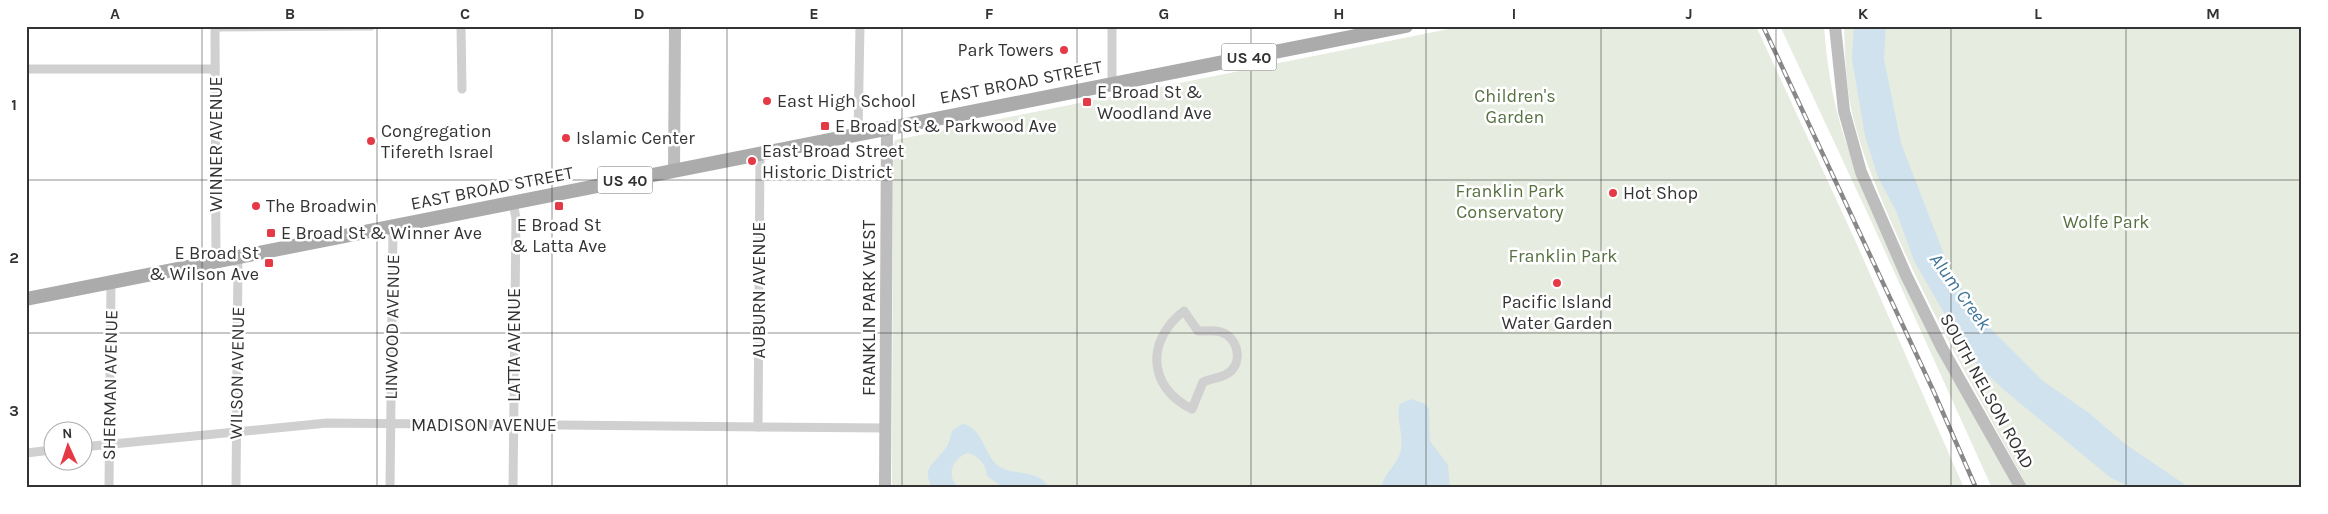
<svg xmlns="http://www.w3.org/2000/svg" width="2328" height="514" viewBox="0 0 2328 514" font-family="Karla,sans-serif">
	<rect width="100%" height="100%" fill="#fff"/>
	<g fill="#e6ecdf">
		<path d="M1464,26h292l99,214 109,248h-1072l1,-342 2,-6z"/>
		<path d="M1780,26h44c3,44 11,89 27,130l163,332h-22l-120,-265z"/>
		<path d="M1844,26h458v462h-274c-47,-88 -97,-173 -136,-264 -15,-35 -30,-70 -39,-107 -7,-29 -8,-61 -9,-91z"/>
	</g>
	<g fill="#cfe2ee">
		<path d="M1854,26h32l-2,33 17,84 50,130 39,55 53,53 46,32 36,31 65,44h-57l-22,-10 -107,-88 -28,-27 -25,-38 -37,-64 -17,-48 -19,-36 -13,-41 -13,-77z"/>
		<path d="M1411,399l14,5 4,5 1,32 18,24 2,23h-69c3,-15 17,-24 20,-38 3,-16 -6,-34 -1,-46z"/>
		<path d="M962,424c22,3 21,32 38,43 15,9 40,2 49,21h-45l-17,-12c-1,-11 -8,-21 -20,-23 -15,7 -21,21 -9,35h-25c-14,-20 4,-26 14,-42 2,-4 4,-10 5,-15z"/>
	</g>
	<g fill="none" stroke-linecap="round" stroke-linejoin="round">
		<g stroke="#d0d0d0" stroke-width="9">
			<path d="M215,26l1,236"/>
			<path d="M461,26l1,63"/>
			<path d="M215,27l156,-1"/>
			<path d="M26,69h189"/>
			<path d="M1112,84v-58"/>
			<path d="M858,134l2,-108"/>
			<path d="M513,203l3,15 -3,270"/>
			<path d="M1184,311l14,20c7,0 16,-1 23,1 16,5 22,27 10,39 -7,7 -19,7 -28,11l-11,27c-45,-22 -46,-69 -8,-98z"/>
			<path d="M758,427l2,-273"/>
			<path d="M82,447l245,-24 559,5"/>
			<path d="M26,453l26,-3"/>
			<path d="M109,488l2,-205"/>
			<path d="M236,488l2,-230"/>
			<path d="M390,488l3,-261"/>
		</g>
		<g stroke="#bdbdbd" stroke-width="12">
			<path d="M1835,26l9,85 17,61 45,103 36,73 79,140"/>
			<path d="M674,171l1,-145"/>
			<path d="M885,488l2,-360"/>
		</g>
		<path stroke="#ababab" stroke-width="14" d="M26,299l1380,-273"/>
		<g stroke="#888" stroke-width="4.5">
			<path id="rail" d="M1763,26l170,364 43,98"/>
		</g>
		<use href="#rail" stroke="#fff" stroke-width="2.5" stroke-dasharray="8" stroke-linecap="butt"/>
	</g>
	<path fill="none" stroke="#333" stroke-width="1" stroke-opacity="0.55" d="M202,26v462M377,26v462M552,26v462M727,26v462M902,26v462M1077,26v462M1251,26v462M1426,26v462M1601,26v462M1776,26v462M1951,26v462M2126,26v462M26,180h2276M26,333h2276"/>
	<g fill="#e63946" stroke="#fff" stroke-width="2">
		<circle cx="1064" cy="50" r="5"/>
		<circle cx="767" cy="101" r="5"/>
		<rect x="1082" y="97" width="10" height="10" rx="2.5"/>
		<rect x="820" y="121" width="10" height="10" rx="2.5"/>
		<circle cx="566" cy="138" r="5"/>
		<circle cx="371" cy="141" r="5"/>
		<circle cx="752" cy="161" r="5"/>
		<circle cx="1613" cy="193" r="5"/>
		<circle cx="256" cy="206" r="5"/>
		<rect x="554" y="201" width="10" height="10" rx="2.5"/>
		<rect x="266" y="228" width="10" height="10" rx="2.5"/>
		<rect x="264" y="258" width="10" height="10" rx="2.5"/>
		<circle cx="1557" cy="283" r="5"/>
	</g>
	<g text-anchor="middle" stroke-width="5" stroke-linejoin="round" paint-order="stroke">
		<g fill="#fff" stroke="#707070" stroke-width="1">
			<rect x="1221.5" y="43.5" width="55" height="27" rx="4"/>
			<rect x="597.5" y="166.5" width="55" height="27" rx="4"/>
		</g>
		<g font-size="16" font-weight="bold" fill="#333">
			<text x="1249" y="63">US 40</text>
			<text x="625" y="186">US 40</text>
		</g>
		<g font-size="18" fill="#333" stroke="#fff" text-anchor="start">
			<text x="1054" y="56" text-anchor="end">Park Towers</text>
			<text x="1097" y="98">E Broad St &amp;<tspan x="1097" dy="21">Woodland Ave</tspan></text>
			<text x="777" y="107">East High School</text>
			<text x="835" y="132">E Broad St &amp; Parkwood Ave</text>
			<text x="381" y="137">Congregation<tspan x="381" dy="21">Tifereth Israel</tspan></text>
			<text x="576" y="144">Islamic Center</text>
			<text x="762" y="157">East Broad Street<tspan x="762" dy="21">Historic District</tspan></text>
			<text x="1623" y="199">Hot Shop</text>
			<text x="266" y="212">The Broadwin</text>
			<text x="559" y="231" text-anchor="middle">E Broad St<tspan x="559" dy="21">&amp; Latta Ave</tspan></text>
			<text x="281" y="239">E Broad St &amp; Winner Ave</text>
			<text x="259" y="259" text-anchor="end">E Broad St<tspan x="259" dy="21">&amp; Wilson Ave</tspan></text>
			<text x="1557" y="308" text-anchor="middle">Pacific Island<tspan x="1557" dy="21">Water Garden</tspan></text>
		</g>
		<g font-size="18" fill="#333" stroke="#fff">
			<text transform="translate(1021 82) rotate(-11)" y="6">EAST BROAD STREET</text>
			<text transform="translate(216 144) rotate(-90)" y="6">WINNER AVENUE</text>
			<text transform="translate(492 188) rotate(-11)" y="6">EAST BROAD STREET</text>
			<text transform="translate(759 290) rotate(-90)" y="6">AUBURN AVENUE</text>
			<text transform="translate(869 308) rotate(-90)" y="6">FRANKLIN PARK WEST</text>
			<text transform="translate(392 327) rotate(-89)" y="6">LINWOOD AVENUE</text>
			<text transform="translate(514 345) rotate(-90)" y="6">LATTA AVENUE</text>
			<text transform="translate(237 373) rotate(-89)" y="6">WILSON AVENUE</text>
			<text transform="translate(110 385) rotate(-89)" y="6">SHERMAN AVENUE</text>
			<text transform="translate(1987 391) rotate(61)" y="6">SOUTH NELSON ROAD</text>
			<text x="484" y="431">MADISON AVENUE</text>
		</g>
		<g font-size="18" fill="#56703f" stroke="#fff">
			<text x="1515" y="102">Children's<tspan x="1515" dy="21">Garden</tspan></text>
			<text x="1510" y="197">Franklin Park<tspan x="1510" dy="21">Conservatory</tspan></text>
			<text x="2106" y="228">Wolfe Park</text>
			<text x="1563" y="262">Franklin Park</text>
		</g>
		<g font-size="19" font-style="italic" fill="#3f7597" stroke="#fff">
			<text transform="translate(1961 291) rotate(54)" y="7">Alum Creek</text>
		</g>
	</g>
	<rect width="2328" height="514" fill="none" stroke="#ffffff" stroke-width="55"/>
	<g transform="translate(68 446) rotate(357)"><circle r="24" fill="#ffffff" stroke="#adadad"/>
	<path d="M0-4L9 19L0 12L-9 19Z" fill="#e63946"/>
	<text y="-8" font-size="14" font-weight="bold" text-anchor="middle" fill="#333333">N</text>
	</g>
	<rect x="28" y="28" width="2272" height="458" fill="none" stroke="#333" stroke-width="2"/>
	<g font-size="16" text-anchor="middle" font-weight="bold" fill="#333">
		<text x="115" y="19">A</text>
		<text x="290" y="19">B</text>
		<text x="465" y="19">C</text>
		<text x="639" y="19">D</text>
		<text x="814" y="19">E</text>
		<text x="989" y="19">F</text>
		<text x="1164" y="19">G</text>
		<text x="1339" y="19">H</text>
		<text x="1514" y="19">I</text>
		<text x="1689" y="19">J</text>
		<text x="1863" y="19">K</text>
		<text x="2038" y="19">L</text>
		<text x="2213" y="19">M</text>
		<text x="14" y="110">1</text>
		<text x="14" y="263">2</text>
		<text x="14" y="416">3</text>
	</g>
</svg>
